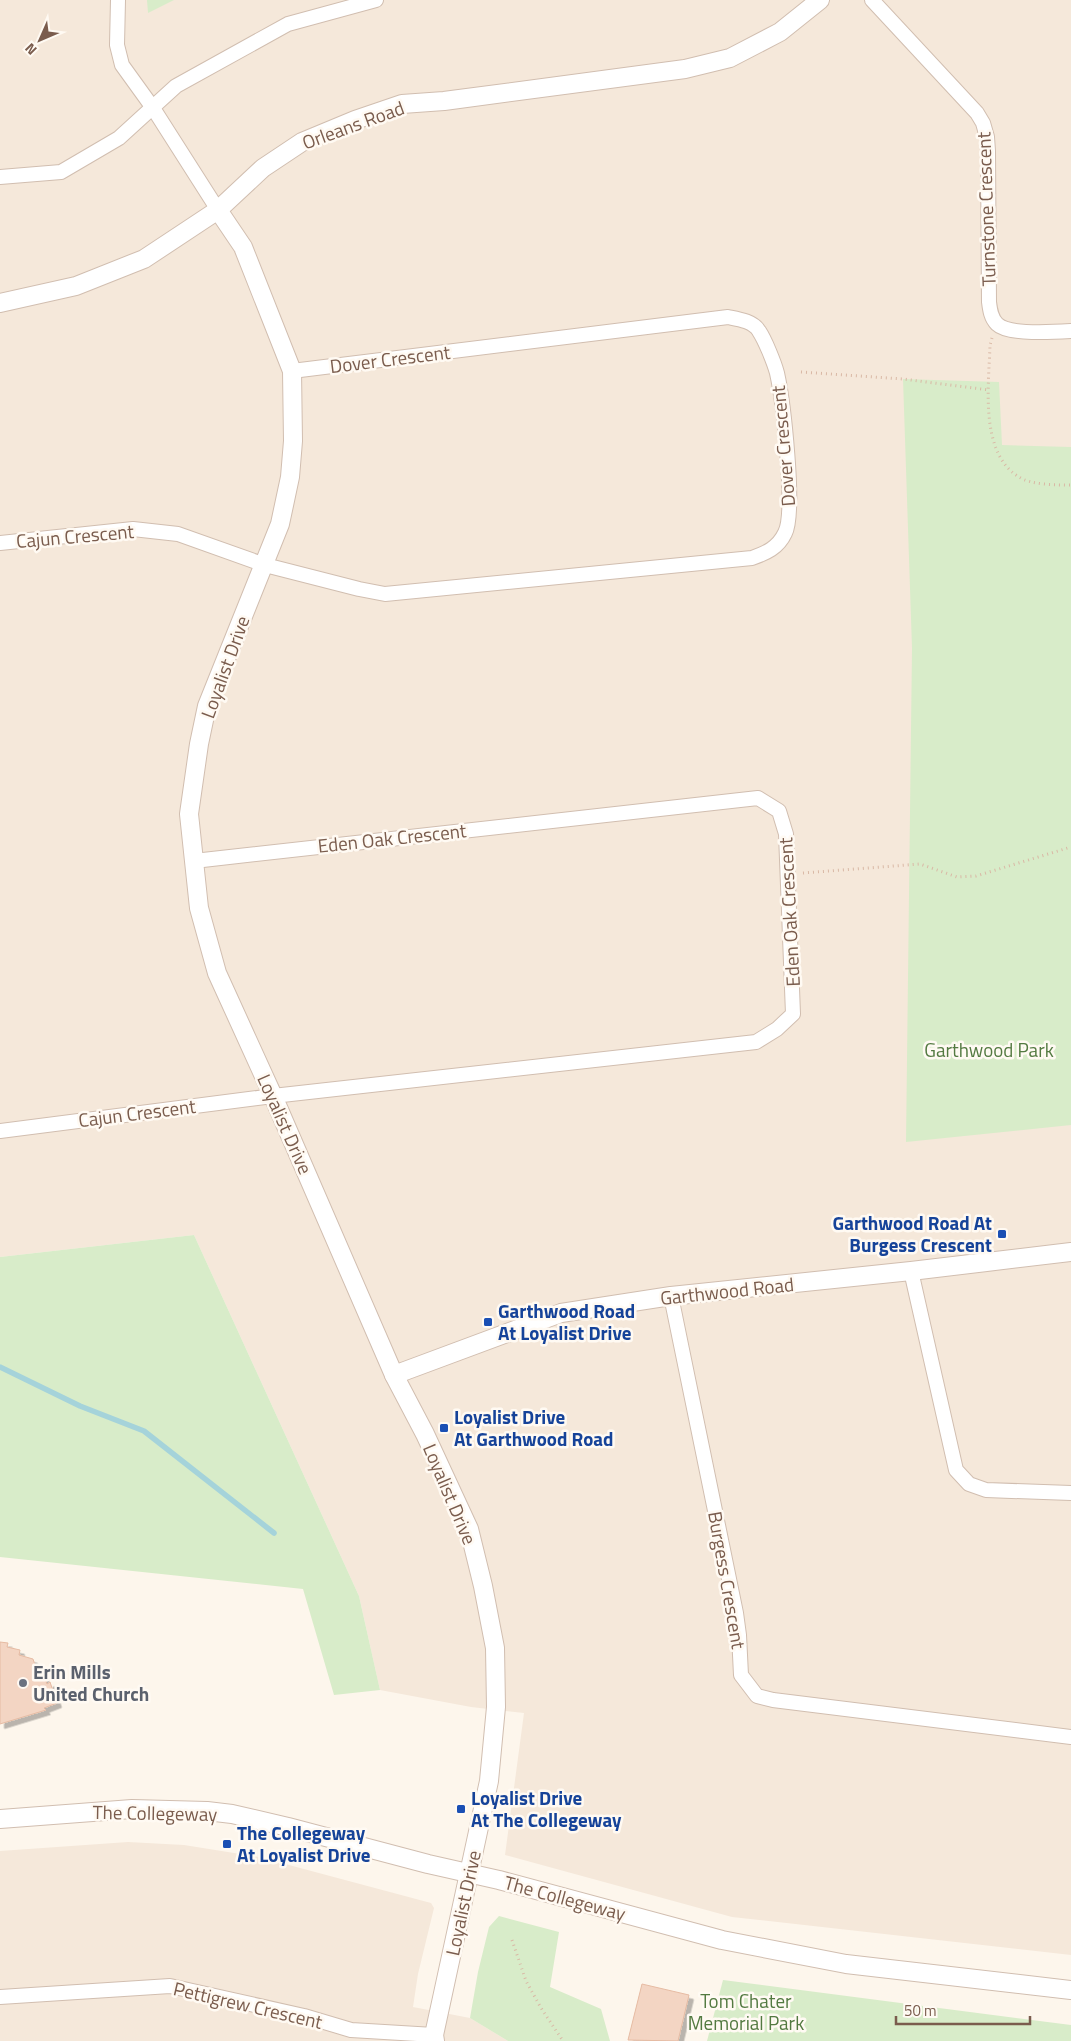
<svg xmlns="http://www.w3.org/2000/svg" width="1071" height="2041" viewBox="0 0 1071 2041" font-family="'Titillium Web',sans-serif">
	<defs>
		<filter id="shadow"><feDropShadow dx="4.5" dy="4.5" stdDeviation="0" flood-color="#0004"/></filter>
	</defs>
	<rect width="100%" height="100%" fill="#fdf6ec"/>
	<g fill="#f5e8da">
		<path d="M0,0h1071v1955l-339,-38 -227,-62 19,-142 -53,-6 -91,-17 -21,-94 -165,-361 -194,22z"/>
		<path d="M128,1842l56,3 75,12 172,46 3,5 -16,66 -5,33 57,11 38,23h-508v-190z"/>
	</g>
	<g fill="#d8ecc9">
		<path d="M147,0h27l-26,13z"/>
		<path d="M903,379l96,3 3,63 69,2v678l-165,17 6,-494z"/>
		<path d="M194,1235l165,361 21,94 -46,5 -31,-106 -303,-32v-300z"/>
		<path d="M499,1916l60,16 -9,55 51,22 9,32h-102l-38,-23 8,-46 11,-45z"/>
		<path d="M723,1980l348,45v16h-364z"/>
	</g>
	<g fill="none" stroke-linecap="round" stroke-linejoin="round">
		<path stroke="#a5d3da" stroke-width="5.5" d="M0,1367l80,39 64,25 130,102"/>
	</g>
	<g fill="#f3d5c3" stroke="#e6bba3" filter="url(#shadow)">
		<path d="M0,1642l8,1 -1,4 13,3 -1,5 14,4 5,15 5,-1 4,11 3,-2 7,21 -13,5 2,2 -46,14z"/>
		<path d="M642,1984l47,11 -11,46 -50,-1z"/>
	</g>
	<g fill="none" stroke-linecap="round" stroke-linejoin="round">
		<g stroke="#d1beb0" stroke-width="16">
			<g id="minor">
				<path d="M118,0l-1,45 5,20 31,43 65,102"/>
				<path d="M872,0l105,113 6,10 4,14 1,14 1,151c1,8 2,16 8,22 11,11 58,8 74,7"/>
				<path d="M0,177l61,-5 58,-34 57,-52 112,-62 88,-24"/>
				<path d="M0,543l133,-14 45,5 87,31 94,24 26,5 367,-36c14,-5 26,-10 33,-25 11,-21 -2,-133 -8,-160 -3,-11 -12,-33 -18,-42 -6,-10 -21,-12 -31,-14l-436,54"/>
				<path d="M0,1131l273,-35 483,-54 21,-13 16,-15 -7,-180 -7,-23 -21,-13 -564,63"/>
				<path d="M911,1271l45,199 13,14 17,6 85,3"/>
				<path d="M671,1296l65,317 3,22 2,40 16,21 16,4 298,37"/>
				<path d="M0,1997l170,-11 134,30 47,14 83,5"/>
			</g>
		</g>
		<g stroke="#d1beb0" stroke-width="20">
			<g id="tertiary">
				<path d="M218,210l25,37 49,124 1,70 -3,36 -10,47 -73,182 -8,38 -10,70 10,94 18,65 56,123 121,279 31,59 44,95 14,57 12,62 1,59 -7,74 -55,254 1,6"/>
				<path d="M0,303l76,-17 68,-27 74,-49 45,-42 39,-26 53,-22 47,-16 42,-3 241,-32 45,-11 50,-26 40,-32"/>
				<path d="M394,1375l167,-62 110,-17 240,-25 160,-19"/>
				<path d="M0,1819l132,-10 75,2 25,3 56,13 140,37 71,16 223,60 124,24 225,26"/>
			</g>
		</g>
		<g stroke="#d9b8a5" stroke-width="3" stroke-dasharray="1 4" stroke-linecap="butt">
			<path d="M992,338l-2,7c-1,39 -11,108 29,132 12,8 37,8 52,8"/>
			<path d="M801,372l102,7 86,11"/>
			<path d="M803,873l117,-9 37,13 19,-1 95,-29"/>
			<path d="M512,1940l14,41 15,27 22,33"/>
		</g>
		<use href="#minor" stroke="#fff" stroke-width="14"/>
		<use href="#tertiary" stroke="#fff" stroke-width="18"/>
	</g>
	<g fill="#1a4fb4" stroke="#fffaf3" stroke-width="2">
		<rect x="997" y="1229" width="10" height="10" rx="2.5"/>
		<rect x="483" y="1317" width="10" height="10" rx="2.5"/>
		<rect x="439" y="1423" width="10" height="10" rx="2.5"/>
		<rect x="456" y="1804" width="10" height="10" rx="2.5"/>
		<rect x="222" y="1839" width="10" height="10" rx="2.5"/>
	</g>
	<circle fill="#6b7280" stroke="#fffaf3" stroke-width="2" cx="23" cy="1683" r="5"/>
	<g text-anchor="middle" stroke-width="5" stroke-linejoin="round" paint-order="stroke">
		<g font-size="19" fill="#7a5c4d" stroke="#fffaf3">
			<text transform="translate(353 125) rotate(-20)" y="7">Orleans Road</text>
			<text transform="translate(986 209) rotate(-92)" y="7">Turnstone Crescent</text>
			<text transform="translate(390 359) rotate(-7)" y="7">Dover Crescent</text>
			<text transform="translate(783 446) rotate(-95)" y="7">Dover Crescent</text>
			<text transform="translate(75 536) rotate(-5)" y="7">Cajun Crescent</text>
			<text transform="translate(225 667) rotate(-70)" y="7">Loyalist Drive</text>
			<text transform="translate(392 838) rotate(-6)" y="7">Eden Oak Crescent</text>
			<text transform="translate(789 912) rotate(-93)" y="7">Eden Oak Crescent</text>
			<text transform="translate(137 1113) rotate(-7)" y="7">Cajun Crescent</text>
			<text transform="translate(285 1124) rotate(66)" y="7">Loyalist Drive</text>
			<text transform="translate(727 1291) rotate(-6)" y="7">Garthwood Road</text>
			<text transform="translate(450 1494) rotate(67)" y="7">Loyalist Drive</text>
			<text transform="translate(727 1580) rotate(80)" y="7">Burgess Crescent</text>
			<text transform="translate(155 1813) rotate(1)" y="7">The Collegeway</text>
			<text transform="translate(565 1898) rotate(15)" y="7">The Collegeway</text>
			<text transform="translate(463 1903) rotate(-78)" y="7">Loyalist Drive</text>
			<text transform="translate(248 2005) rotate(13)" y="7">Pettigrew Crescent</text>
		</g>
		<g font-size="19" fill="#537a41" stroke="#fffaf3">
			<text x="989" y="1057">Garthwood Park</text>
			<text x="746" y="2008">Tom Chater<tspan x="746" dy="22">Memorial Park</tspan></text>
		</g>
		<g font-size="19" font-weight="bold" fill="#164399" stroke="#fffaf3" text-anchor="start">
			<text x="992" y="1230" text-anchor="end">Garthwood Road At<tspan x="992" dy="22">Burgess Crescent</tspan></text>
			<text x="498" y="1318">Garthwood Road<tspan x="498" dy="22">At Loyalist Drive</tspan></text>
			<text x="454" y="1424">Loyalist Drive<tspan x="454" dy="22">At Garthwood Road</tspan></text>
			<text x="471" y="1805">Loyalist Drive<tspan x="471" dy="22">At The Collegeway</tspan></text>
			<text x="237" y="1840">The Collegeway<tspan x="237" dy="22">At Loyalist Drive</tspan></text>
		</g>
		<g font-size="19" font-weight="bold" fill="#5b616d" stroke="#fffaf3" text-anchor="start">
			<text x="33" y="1679">Erin Mills<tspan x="33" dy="22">United Church</tspan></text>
		</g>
	</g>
	<g transform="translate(40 40) rotate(225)" stroke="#fffaf3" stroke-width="4" paint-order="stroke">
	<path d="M0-4L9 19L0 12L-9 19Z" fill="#7a5c4d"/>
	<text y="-8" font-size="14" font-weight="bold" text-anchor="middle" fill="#7a5c4d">N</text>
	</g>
	<path d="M896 2016v8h134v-8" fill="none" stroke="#7a5c4d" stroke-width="2.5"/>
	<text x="904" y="2016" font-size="15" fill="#7a5c4d" stroke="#fffaf3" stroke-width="4" paint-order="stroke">50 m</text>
</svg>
